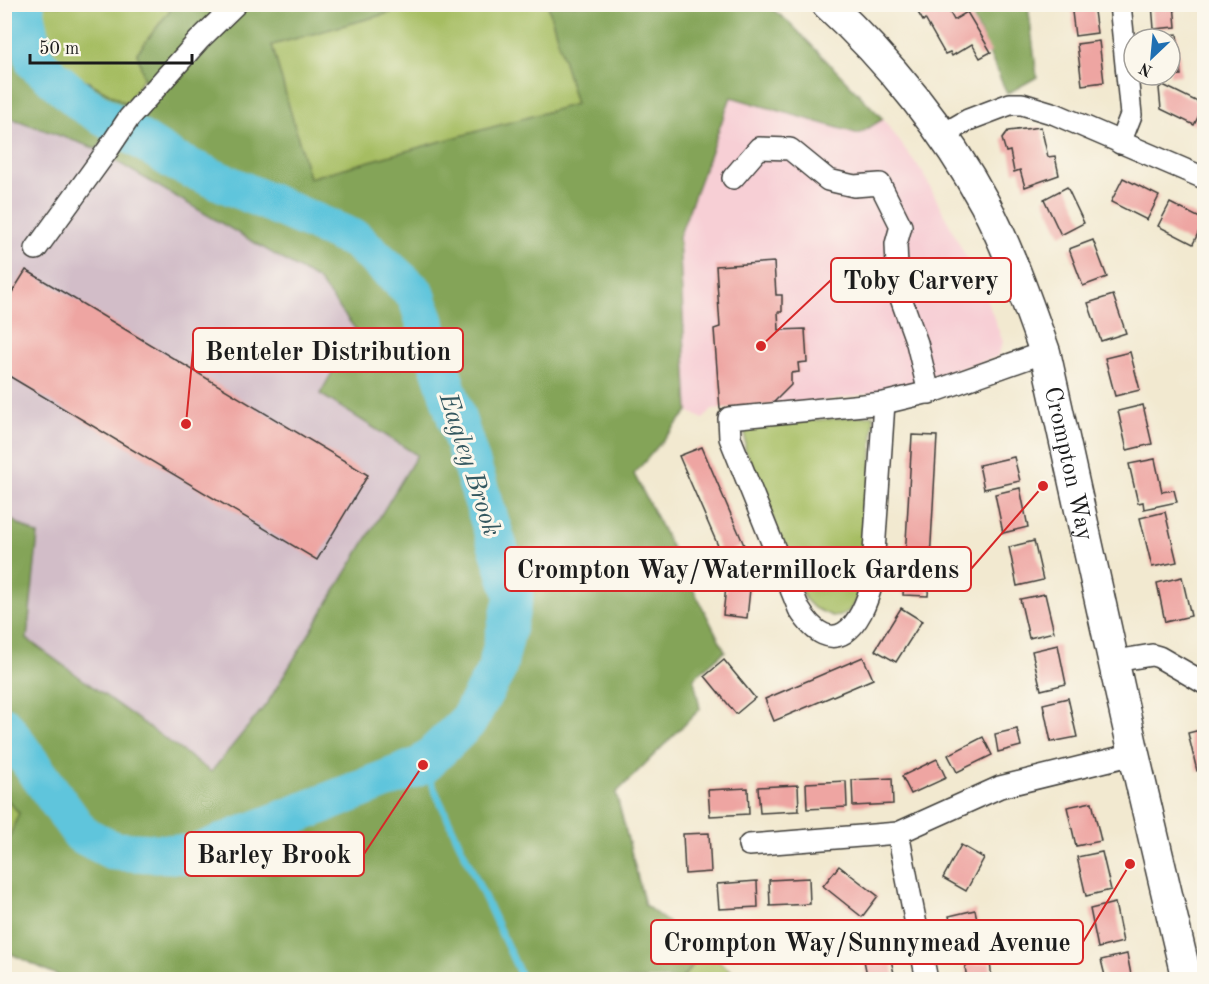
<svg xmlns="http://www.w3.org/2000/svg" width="1209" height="984" viewBox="0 0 1209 984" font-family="'Old Standard TT',serif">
	<rect width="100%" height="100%" fill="#fbf7ec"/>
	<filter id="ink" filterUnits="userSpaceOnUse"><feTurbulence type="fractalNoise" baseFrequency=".0167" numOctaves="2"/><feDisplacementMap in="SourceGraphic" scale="12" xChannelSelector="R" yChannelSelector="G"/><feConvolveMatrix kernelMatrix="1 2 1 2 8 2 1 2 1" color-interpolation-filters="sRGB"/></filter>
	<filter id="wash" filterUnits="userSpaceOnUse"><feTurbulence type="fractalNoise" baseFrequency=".008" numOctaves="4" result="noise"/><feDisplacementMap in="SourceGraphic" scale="24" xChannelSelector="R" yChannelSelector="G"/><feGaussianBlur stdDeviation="1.35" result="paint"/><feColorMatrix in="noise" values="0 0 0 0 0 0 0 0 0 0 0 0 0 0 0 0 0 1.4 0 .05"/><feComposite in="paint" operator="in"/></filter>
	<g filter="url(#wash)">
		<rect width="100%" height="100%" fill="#f2e9d0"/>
		<path fill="#f7cfd5" d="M731,97l128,37 24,-15 40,54 61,119 19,50 -6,15 -102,32 -73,12 -110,9 -9,9 -15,-8 -9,-174z"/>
		<path fill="#d2bdc8" d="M4,116l93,33 221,131 38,50 -36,64 98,61 -150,247 -56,70 -185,-133 11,-104 -34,-19z"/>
		<g fill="#a6bd62" stroke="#616c3f" stroke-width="1.5">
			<path d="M41,5h133l-37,48 7,24 -17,27 -81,-46 -8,-38z"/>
			<path d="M418,5h130l28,99 -267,74 -37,-133z"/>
			<path d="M874,415l-8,149 -10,36 -7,11 -9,5h-8l-18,-8 -9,-9 -60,-150v-23z"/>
			<path d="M5,796l14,17 -14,35z"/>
			<path d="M705,951l37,28 -61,1z"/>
		</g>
		<g fill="#84a458" stroke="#50603a" stroke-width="1.5">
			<path d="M4,5h37l-3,15 8,38 81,46 -30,45 -92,-33z"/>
			<path d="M174,5h244l-146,40 37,133 267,-74 -28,-99h219l23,18 93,96 -24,15 -128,-37 -52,140 9,174 -54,63 91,177 -31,27 6,31 -84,84 29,112 60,46 -24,28 -614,1 -62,-29v-103l14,-35 -15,-17 1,-280 33,19 -11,104 184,133 57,-70 149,-247 -97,-61 36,-64 -38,-50 -206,-121 38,-60 -13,-46z"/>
			<path d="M968,5h60l9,72 -30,17z"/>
		</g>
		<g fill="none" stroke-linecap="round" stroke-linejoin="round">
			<path stroke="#5fc5dc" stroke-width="7" d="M423,765l100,215"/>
			<path stroke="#5fc5dc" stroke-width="39" d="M4,726l77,108 33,17 78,4 231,-90 45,-44 29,-52 17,-73 -98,-302 -60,-54 -180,-78 -94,-59 -47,-41 -11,-58"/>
		</g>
		<g id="blocks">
			<g fill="#eea5a2">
				<path d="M913,4h32l9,16 13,-8 24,40 -11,6 -8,-14 -20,12 -2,-4 -5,2 -20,-35 -2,2z"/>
				<path d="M1071,4h22l4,29 -22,3z"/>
				<path d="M1152,4h22l2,23 -22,2z"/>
				<path d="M1177,34l4,41 -11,1v-37h-15v-2z"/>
				<path d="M1099,41l5,41 -22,3 -5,-41z"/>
				<path d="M1163,85l41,20 -10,20 -33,-16 -2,-21z"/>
				<path d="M1041,127l7,30 7,-1 4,19 -34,12 -5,-17 -6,2 -4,-21 -4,1 -4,-13 6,-8z"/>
				<path d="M1123,178l36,18 -12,24 -36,-18z"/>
				<path d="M1067,187l17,36 -23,12 -17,-36z"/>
				<path d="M1170,203l34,17 -11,24 -35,-18z"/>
				<path d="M1093,240l14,37 -24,9 -14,-37z"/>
				<path d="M774,262l2,33h6v17h-4l1,18 26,-1 2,33 -9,1 1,9 -8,1v12l-20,20 -51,4 -6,-80 6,-2 -4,-61z"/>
				<path d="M26,270l342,205 -51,85 -313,-187v-68z"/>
				<path d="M1113,295l13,38 -25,8 -13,-38z"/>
				<path d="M1130,352l10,38 -25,6 -10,-38z"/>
				<path d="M1143,405l9,39 -25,6 -9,-39z"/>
				<path d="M912,435l25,1 -9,160 -25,-1z"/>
				<path d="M702,447l42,98 -22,10 -43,-99z"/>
				<path d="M1014,457l6,24 -36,8 -5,-24z"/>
				<path d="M1155,459l7,33 12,-2 3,12 -33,7 -1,-7 -5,1 -9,-39z"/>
				<path d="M1020,488l8,39 -25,6 -8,-39z"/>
				<path d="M1165,512l12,50 -25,5 -12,-49z"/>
				<path d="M1034,541l9,39 -26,6 -8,-39z"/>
				<path d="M728,567l24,3 -5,48 -24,-3z"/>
				<path d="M1182,577l9,39 -26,6 -8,-39z"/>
				<path d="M1045,594l9,38 -25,6 -9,-39z"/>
				<path d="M901,608l21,13 -26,41 -21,-12z"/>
				<path d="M1058,645l8,39 -25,6 -9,-39z"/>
				<path d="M863,657l10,22 -99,42 -9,-22z"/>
				<path d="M724,660l31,38 -19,16 -31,-38z"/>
				<path d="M1068,698l9,39 -26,5 -8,-38z"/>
				<path d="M1017,729l4,17 -23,6 -3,-18z"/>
				<path d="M1204,729v41l-7,1 -9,-38z"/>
				<path d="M983,737l9,18 -35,17 -9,-17z"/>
				<path d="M937,759l9,19 -35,16 -9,-18z"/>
				<path d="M892,778l1,26 -40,2 -1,-26z"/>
				<path d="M846,781l1,26 -40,2 -1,-26z"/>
				<path d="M798,785l1,26 -39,2 -2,-26z"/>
				<path d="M748,788l1,26 -39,2 -2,-26z"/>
				<path d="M1092,802l9,39 -25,5 -9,-39z"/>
				<path d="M709,833l2,39 -26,2 -2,-40z"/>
				<path d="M961,845l23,13 -18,33 -23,-13z"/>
				<path d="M1102,852l9,38 -25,6 -9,-39z"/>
				<path d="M839,866l39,30 -16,21 -39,-31z"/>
				<path d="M809,878l1,26 -40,2 -1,-26z"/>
				<path d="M757,881l1,26 -39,2 -2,-25z"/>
				<path d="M1115,903l8,39 -25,6 -8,-39z"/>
				<path d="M975,910l8,37 -26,5 -8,-36z"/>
				<path d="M887,941l8,37 -27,2 -7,-34z"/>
				<path d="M1127,954l5,26h-26l-5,-20z"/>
				<path d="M990,962l2,18h-25l-2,-14z"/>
			</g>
		</g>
	</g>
	<g filter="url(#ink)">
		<use href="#blocks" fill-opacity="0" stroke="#3c3b37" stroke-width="1.5"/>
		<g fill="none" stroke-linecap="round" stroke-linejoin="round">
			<g stroke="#3c3b37" stroke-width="24">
				<g id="minor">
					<path d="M1120,4l11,111 -11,28"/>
					<path d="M942,135l26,-15 42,-16h12l33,10 149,64"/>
					<path d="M733,178l26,-30 31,1 38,31 26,6 26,-2 21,42 -5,18 2,46 19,53 12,50"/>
					<path d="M36,249l71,-98 22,-33 70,-78 37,-36"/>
					<path d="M884,403l-12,179c-10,44 -39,82 -73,27l-69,-171 -1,-20 155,-15 54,-13 107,-38"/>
					<path d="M1115,661l37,-6 7,2 45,26"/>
					<path d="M898,833l29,147"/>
					<path d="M749,845l149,-12 102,-46 134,-33"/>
				</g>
			</g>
			<g stroke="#3c3b37" stroke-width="33">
				<g id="highway">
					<path id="s1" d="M827,4c60,54 120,129 158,200 25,48 42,98 60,148l89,402 53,226"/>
				</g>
			</g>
			<use href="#minor" stroke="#fff" stroke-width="21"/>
			<use href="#highway" stroke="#fff" stroke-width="30"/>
		</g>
	</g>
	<g text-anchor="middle" stroke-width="6" stroke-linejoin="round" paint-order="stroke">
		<g font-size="24" fill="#1c1c1c" stroke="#fbf7ec">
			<text dy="8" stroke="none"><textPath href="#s1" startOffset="530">Crompton Way</textPath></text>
		</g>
		<g font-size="26" font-style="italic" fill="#33575f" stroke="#fbf7ec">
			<text transform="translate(471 464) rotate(72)" y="9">Eagley Brook</text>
		</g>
	</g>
	<path fill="none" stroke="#d62828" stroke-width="2" d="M761 346L831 280M186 424L193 350M1043 486L971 569M423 765L364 854M1130 864L1083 942"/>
	<g fill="#d62828" stroke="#fbf7ec" stroke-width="2">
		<circle cx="761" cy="346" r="6"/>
		<circle cx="186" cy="424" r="6"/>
		<circle cx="1043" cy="486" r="6"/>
		<circle cx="423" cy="765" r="6"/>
		<circle cx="1130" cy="864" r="6"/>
	</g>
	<g fill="#fbf7ec" stroke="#d62828" stroke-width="2">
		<rect x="831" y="258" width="180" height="44" rx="6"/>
		<rect x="193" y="328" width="270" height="44" rx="6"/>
		<rect x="505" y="547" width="466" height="44" rx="6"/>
		<rect x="185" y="832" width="179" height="44" rx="6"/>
		<rect x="651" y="920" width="432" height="44" rx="6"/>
	</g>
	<g font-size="26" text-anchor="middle" font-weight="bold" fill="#1c1c1c">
		<text x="921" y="289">Toby Carvery</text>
		<text x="328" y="360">Benteler Distribution</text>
		<text x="738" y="578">Crompton Way/Watermillock Gardens</text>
		<text x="274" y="863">Barley Brook</text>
		<text x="867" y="951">Crompton Way/Sunnymead Avenue</text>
	</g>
	<rect width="1209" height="984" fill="none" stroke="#fbf7ec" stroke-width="24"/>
	<g transform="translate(1152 57) rotate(206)"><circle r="28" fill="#fbf7ec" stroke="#a29f99" stroke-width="1.5"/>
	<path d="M0-4.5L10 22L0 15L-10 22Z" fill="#1f6fb2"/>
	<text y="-9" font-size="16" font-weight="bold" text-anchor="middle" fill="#1c1c1c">N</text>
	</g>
	<path d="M30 54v9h162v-9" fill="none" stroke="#1c1c1c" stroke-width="3"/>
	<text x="39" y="54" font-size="18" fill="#1c1c1c" stroke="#fbf7ec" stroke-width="4.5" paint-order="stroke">50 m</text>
</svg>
